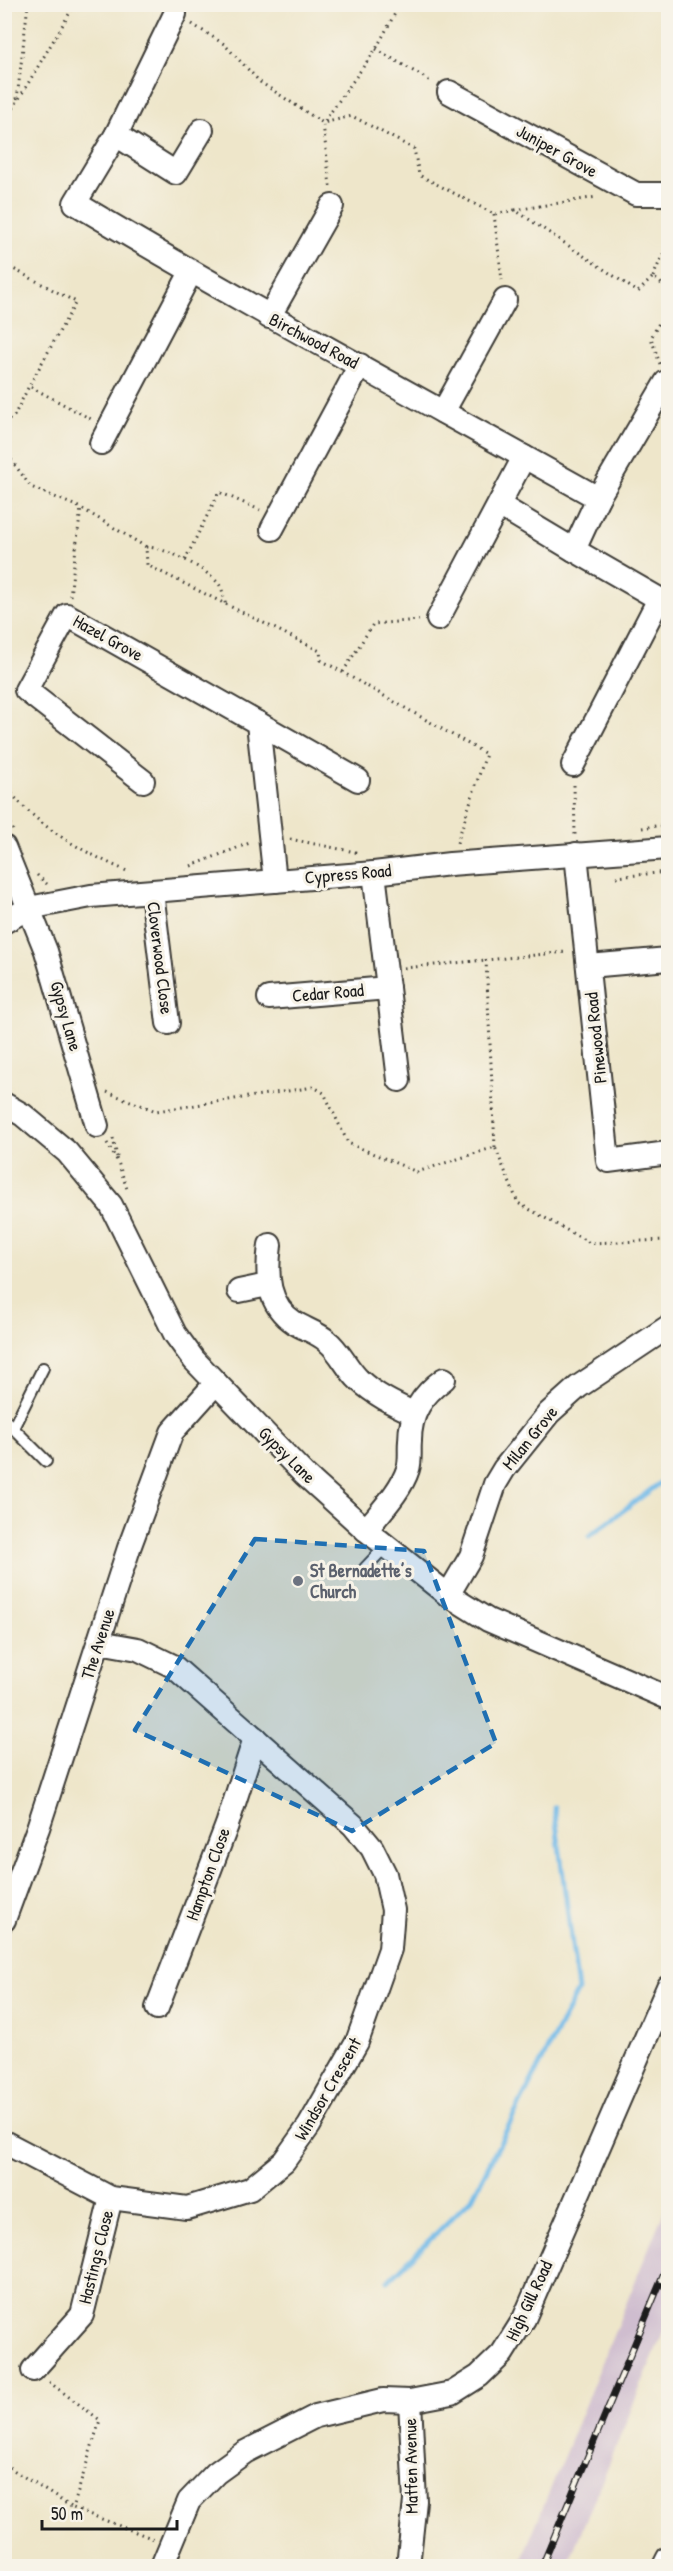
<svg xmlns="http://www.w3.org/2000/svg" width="673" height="2571" viewBox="0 0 673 2571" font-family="'Patrick Hand',sans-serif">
	<rect width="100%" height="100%" fill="#f7f3e8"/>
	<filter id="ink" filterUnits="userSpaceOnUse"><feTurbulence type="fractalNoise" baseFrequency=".0167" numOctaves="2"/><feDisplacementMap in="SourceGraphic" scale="12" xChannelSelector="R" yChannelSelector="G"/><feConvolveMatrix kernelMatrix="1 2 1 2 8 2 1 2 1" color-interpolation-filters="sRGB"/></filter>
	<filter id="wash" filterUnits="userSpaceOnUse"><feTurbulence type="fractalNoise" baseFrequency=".008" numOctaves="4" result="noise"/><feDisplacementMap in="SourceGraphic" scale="24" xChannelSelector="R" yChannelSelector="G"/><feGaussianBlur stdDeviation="1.35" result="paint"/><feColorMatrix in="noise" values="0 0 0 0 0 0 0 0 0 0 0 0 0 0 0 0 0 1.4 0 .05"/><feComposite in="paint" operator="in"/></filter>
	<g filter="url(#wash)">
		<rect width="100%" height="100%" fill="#eee6ca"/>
		<path fill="#cfbdcf" d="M668,2201v119l-101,246h-48z"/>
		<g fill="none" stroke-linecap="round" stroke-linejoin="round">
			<g stroke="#6fb9e8" stroke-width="5">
				<path d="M589,1536l79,-59"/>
				<path d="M388,2281l84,-83 106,-208 -24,-183"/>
			</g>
		</g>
	</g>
	<g filter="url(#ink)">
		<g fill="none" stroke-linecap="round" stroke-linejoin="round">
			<g stroke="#3c3a36" stroke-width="14">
				<g id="lane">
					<path d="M4,1419l42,42"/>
					<path d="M13,1428l30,-60"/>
					<path d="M365,1568l20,-21"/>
				</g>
			</g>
			<g stroke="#3c3a36" stroke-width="26">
				<g id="street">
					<path d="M175,14l-59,121 -41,68c172,103 348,197 523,295l-24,52 94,54"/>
					<path d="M449,92l187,102h32"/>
					<path d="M116,135l60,38 26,-43"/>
					<path d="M269,317l63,-111"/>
					<path d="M443,412l62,-112"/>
					<path d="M101,443l90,-171"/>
					<path d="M598,498l68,-116"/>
					<path d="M499,505l75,45"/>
					<path d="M272,529l88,-164"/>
					<path d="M438,619l86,-162"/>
					<path d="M258,723l100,57"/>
					<path d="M573,765l86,-166"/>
					<path d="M143,781l-117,-91 41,-75 191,108 17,158"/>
					<path d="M4,847l42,104 51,175"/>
					<path d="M576,854l32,307 60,-8"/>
					<path d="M152,892l16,131"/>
					<path d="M4,922l25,-14 62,-12 283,-23 76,-9 218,-16"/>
					<path d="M589,966l79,-7"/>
					<path d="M388,988l11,92"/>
					<path d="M269,998l119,-10 -14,-115"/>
					<path d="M4,1104l19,11 44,37 44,53 64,129 19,26 110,114 62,56 82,65 40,25 180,78"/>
					<path d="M270,1245c-4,30 -3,60 25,78 10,6 23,10 32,18 13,10 20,28 32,39 16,15 35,24 54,33"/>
					<path d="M239,1291l29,-6"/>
					<path d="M366,1530c14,-18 35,-39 42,-61 3,-9 1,-19 2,-28 0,-28 12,-46 34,-62"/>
					<path d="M448,1595l23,-39 24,-72 9,-15 45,-56 29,-26 90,-60"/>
					<path d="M4,1920l34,-92 91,-280 43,-116 44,-49"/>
					<path d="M157,2008l70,-183 28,-87"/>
					<path d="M4,2142l107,56 76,10 63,-19 34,-28 25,-35 48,-84 33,-93 3,-39 -8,-36 -13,-26 -19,-23 -180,-159 -35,-17 -39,-7"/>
					<path d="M33,2370l49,-55 29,-117"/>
					<path d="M162,2566l27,-65 27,-28 29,-21 71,-36 67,-16 27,1 42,-8 27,-17 23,-22 22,-35 144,-332"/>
					<path d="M408,2566l7,-65 -5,-100"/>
					<path d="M664,2566l4,-8"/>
				</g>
			</g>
			<g stroke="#3c3a36" stroke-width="3" stroke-dasharray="1.5 4.5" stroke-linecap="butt">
				<path d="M192,24l32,20 36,38 63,41 29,-7 62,33 5,26 75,39 21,-4 123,82 15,-15 15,12"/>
				<path d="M376,49l56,33"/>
				<path d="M17,99l11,-95"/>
				<path d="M4,124l71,-120"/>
				<path d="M330,186l-7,-63 53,-74 24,-45"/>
				<path d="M515,210l82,-13"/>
				<path d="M494,214l8,66"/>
				<path d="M4,264l72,38 -47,84"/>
				<path d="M653,277l15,-35"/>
				<path d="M660,364l-9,-26 17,-32"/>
				<path d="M4,423l10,-7 15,-30 62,33"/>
				<path d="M4,450l27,37 50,21 65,39 1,18 173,86 1,9 165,94 -29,89"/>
				<path d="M146,547c19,0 59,21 72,36 5,5 6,16 8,23"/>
				<path d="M185,560l34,-68 41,18"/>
				<path d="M70,596l11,-88"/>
				<path d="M343,672l30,-48 46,-4"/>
				<path d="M4,784c32,43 77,67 125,88"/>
				<path d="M574,785l1,50"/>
				<path d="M4,813l9,17"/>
				<path d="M642,828l26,-4"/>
				<path d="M290,839l70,14"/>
				<path d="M191,866l61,-24"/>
				<path d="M37,875l10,9"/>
				<path d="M616,877l52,-5"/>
				<path d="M404,968l82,-8"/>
				<path d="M107,1092l49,19 158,-24 10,6 24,50 69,29 78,-25 23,56 72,40 78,-3"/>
				<path d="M113,1138l4,19"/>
				<path d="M107,1143l11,19 10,30"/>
				<path d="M495,1147l-9,-187 80,-8"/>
				<path d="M49,2382l51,38 -27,88 81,31"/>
				<path d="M4,2464l69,44"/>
			</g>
			<use href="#lane" stroke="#fff" stroke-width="10"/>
			<use href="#street" stroke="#fff" stroke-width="22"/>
			<g stroke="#1c1c1c" stroke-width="7">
				<path id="rail" d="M542,2566l126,-302"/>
			</g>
			<use href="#rail" stroke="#f7f3e8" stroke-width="4.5" stroke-dasharray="14" stroke-linecap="butt"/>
		</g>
	</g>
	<path fill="#1f6fb2" fill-opacity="0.2" stroke="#1f6fb2" stroke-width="4.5" stroke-dasharray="12 8" stroke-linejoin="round" d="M255,1539l169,12 72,192 -144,88 -217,-101z"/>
	<circle fill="#6b7280" stroke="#f7f3e8" stroke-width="2" cx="298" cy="1581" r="6"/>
	<g text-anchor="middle" stroke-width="6" stroke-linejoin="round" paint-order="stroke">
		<g font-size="18" fill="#1c1c1c" stroke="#f7f3e8">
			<text transform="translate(557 151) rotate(29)" y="6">Juniper Grove</text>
			<text transform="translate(314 341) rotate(28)" y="6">Birchwood Road</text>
			<text transform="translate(108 638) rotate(29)" y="6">Hazel Grove</text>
			<text transform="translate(348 874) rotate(-5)" y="6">Cypress Road</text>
			<text transform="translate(160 958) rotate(83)" y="6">Cloverwood Close</text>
			<text transform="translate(328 993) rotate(-5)" y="6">Cedar Road</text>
			<text transform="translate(66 1016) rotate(74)" y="6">Gypsy Lane</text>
			<text transform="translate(596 1038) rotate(-96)" y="6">Pinewood Road</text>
			<text transform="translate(530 1438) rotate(-51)" y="6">Milan Grove</text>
			<text transform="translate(287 1455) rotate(45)" y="6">Gypsy Lane</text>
			<text transform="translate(98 1644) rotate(-72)" y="6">The Avenue</text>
			<text transform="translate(208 1874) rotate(-70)" y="6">Hampton Close</text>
			<text transform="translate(328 2089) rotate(-60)" y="6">Windsor Crescent</text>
			<text transform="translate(96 2257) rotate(-76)" y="6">Hastings Close</text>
			<text transform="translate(529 2301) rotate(-65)" y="6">High Gill Road</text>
			<text transform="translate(411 2466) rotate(-91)" y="6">Matfen Avenue</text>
		</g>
		<g font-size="18" font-weight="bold" fill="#5b616d" stroke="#f7f3e8" text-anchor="start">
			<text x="310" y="1577">St Bernadette’s<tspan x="310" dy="21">Church</tspan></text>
		</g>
	</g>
	<rect width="673" height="2571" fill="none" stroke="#f7f3e8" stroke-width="24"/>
	<path d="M42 2520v9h135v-9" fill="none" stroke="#1c1c1c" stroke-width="3"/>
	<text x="51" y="2520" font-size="18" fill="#1c1c1c" stroke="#f7f3e8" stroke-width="4.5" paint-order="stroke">50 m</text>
</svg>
